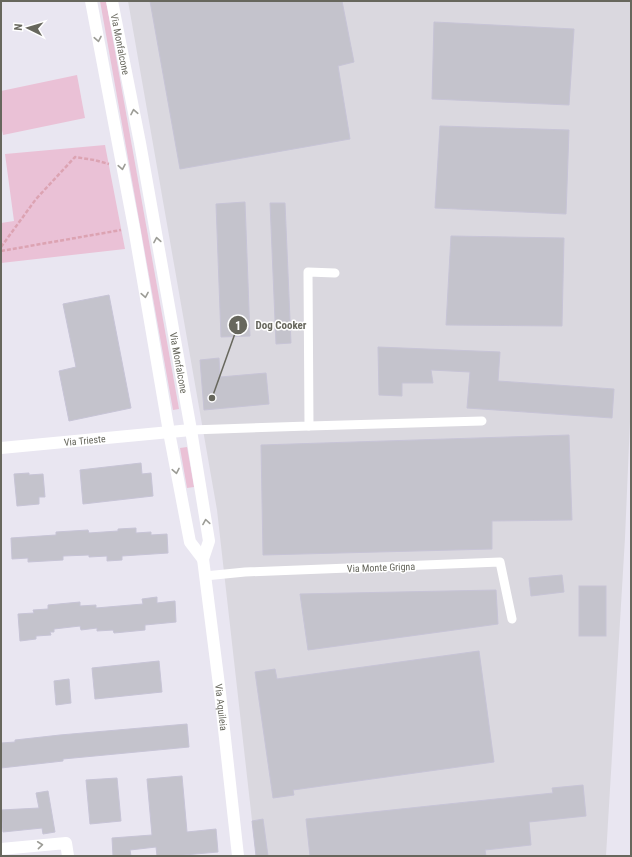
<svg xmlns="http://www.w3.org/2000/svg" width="632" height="857" viewBox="0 0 632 857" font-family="'Roboto Condensed',sans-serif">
	<rect width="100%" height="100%" fill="#e9e6f1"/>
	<path fill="#dad8df" d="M128,1h503v397l-6,140 -19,318h-350l-39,-346z"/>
	<g fill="#eac1d6">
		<path d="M100,1h6l73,408 -6,1z"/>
		<path d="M77,75l8,43 -82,17 -2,-10v-34z"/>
		<path d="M105,145l20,104 -124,14v-40l13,-2 -9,-67z"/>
		<path d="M187,447l7,40 -7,1 -7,-40z"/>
	</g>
	<g fill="#c4c3cc" stroke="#c7c4d6">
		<path d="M150,1h192l12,61 -16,4 12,73 -170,30z"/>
		<path d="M434,22l140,7 -5,76 -137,-6z"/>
		<path d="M440,126l129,4 -3,84 -131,-6z"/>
		<path d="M245,202l5,134 -29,1 -5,-133z"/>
		<path d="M270,203h15l6,140 -15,1z"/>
		<path d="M451,236l113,2 -2,88 -116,-1z"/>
		<path d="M109,295l22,113 -62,13 -10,-50 17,-4 -13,-63z"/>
		<path d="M378,347l122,5 -2,29 116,8 -2,29 -145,-10 3,-36 -39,-2 2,13h-31v13l-23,-1z"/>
		<path d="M219,358l1,19 46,-4 3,31 -65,6 -4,-50z"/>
		<path d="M569,435l3,85 -80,1v28l-229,6 -2,-110z"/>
		<path d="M141,463l1,11 9,-1 2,23 -70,8 -3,-34z"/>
		<path d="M29,473v2l14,-1 2,23h-6v7l-22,2 -3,-32z"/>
		<path d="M136,528v5l15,-1v3l16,-1 1,19 -46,3v4l-15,1v-5l-18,1v-2l-26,1v4l-35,2v-4l-16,1 -1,-21 45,-3v-3l32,-2 1,3 29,-2v-2z"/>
		<path d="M562,575l2,17 -33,4 -2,-18z"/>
		<rect x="579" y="586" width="27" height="50"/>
		<path d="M496,590l2,34 -190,26 -8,-56z"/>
		<path d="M157,597v6l18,-2 1,21 -31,3v5l-31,3 -1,-3 -16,1v-3l-16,2 -1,-4 -26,3v3h-4l1,3 -15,1v3l-16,2 -2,-27 16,-1 -1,-3 15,-1v-4l32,-3v4l16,-1v3l47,-4 -1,-5z"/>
		<path d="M479,651l15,111 -201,28 1,5 -21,3 -18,-126 20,-3 2,10z"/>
		<path d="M159,661l3,31 -67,7 -3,-31z"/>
		<path d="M69,679l2,24 -15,2 -2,-24z"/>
		<path d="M187,724l2,23 -126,12v2l-62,7v-25l14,-1v-2l45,-5z"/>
		<path d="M182,776l5,56 29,-3 2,23 -45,4h-16l-1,-9 -26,3 1,6h-18l-1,-18 40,-3 -5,-56z"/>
		<path d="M117,778l4,43 -31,3 -4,-44z"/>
		<path d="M583,785l3,31 -57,6 2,23 -46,5 1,6h-176l-4,-37 247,-26 -1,-5z"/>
		<path d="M48,791l7,41 -12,2 -1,-6 -39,4 -2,-22 38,-2 -3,-15z"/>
		<path d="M263,819l5,37h-12l-4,-35z"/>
	</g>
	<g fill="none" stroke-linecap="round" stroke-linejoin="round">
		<g stroke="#dca3b2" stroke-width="2.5" stroke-dasharray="4 2" stroke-linecap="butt">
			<path d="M1,247l35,-48 39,-42 19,3 15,4"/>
			<path d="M1,251l120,-21"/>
		</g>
		<g stroke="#fff" stroke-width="9">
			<path d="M309,426l173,-5"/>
			<path d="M191,430l118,-4 -1,-154 27,1"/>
			<path d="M205,576l40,-4 255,-10 12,57"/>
		</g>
		<g stroke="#fff" stroke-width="12">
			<path d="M91,1l43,227 35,204 21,110 13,17"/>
			<path id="s1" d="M112,1l28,142 51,287 18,111 -6,18 17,134 18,163"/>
			<path id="s2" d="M1,448l190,-18"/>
			<path d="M1,849l65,-6 2,13"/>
		</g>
	</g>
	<defs><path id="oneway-chevron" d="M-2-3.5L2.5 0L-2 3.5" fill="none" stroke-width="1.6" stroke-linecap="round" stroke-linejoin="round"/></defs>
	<g stroke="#9c9c96">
		<use href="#oneway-chevron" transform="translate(98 39) rotate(79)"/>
		<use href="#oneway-chevron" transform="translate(134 112) rotate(-101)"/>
		<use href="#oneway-chevron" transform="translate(122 167) rotate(79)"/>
		<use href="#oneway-chevron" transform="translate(157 240) rotate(-100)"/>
		<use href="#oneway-chevron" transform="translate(145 295) rotate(80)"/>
		<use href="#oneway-chevron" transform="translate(176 471) rotate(79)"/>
		<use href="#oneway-chevron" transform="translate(206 522) rotate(-99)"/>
		<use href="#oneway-chevron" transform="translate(40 845) rotate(-6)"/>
	</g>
	<g text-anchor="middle" stroke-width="3" stroke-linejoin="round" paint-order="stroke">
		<g font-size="10" fill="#67675d" stroke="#fff">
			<text dy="4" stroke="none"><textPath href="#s1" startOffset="44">Via Monfalcone</textPath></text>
			<text dy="4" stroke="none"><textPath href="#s1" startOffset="368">Via Monfalcone</textPath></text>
			<text dy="4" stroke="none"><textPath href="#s2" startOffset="84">Via Trieste</textPath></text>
			<text transform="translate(381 567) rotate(-2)" y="4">Via Monte Grigna</text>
			<text dy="4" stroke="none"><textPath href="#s1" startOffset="717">Via Aquileia</textPath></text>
		</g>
	</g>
	<path fill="none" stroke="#67675d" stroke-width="1.5" d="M212 398L238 325"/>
	<g fill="#67675d" stroke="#fff" stroke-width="1.5">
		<circle cx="212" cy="398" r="4"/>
		<circle cx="238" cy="325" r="10"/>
	</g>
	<g font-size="12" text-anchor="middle" font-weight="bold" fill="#fff">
		<text x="238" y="330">1</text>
	</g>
	<g font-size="11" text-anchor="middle" font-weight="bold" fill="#67675d" stroke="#fff" stroke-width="3" stroke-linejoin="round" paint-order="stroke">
		<text x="281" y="329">Dog Cooker</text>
	</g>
	<rect width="632" height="857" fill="none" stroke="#67675d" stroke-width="4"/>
	<g transform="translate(28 28) rotate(275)" stroke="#ffffff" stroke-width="3" paint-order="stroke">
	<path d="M0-3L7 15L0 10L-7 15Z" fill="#67675d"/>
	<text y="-6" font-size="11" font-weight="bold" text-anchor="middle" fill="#67675d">N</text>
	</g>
</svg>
